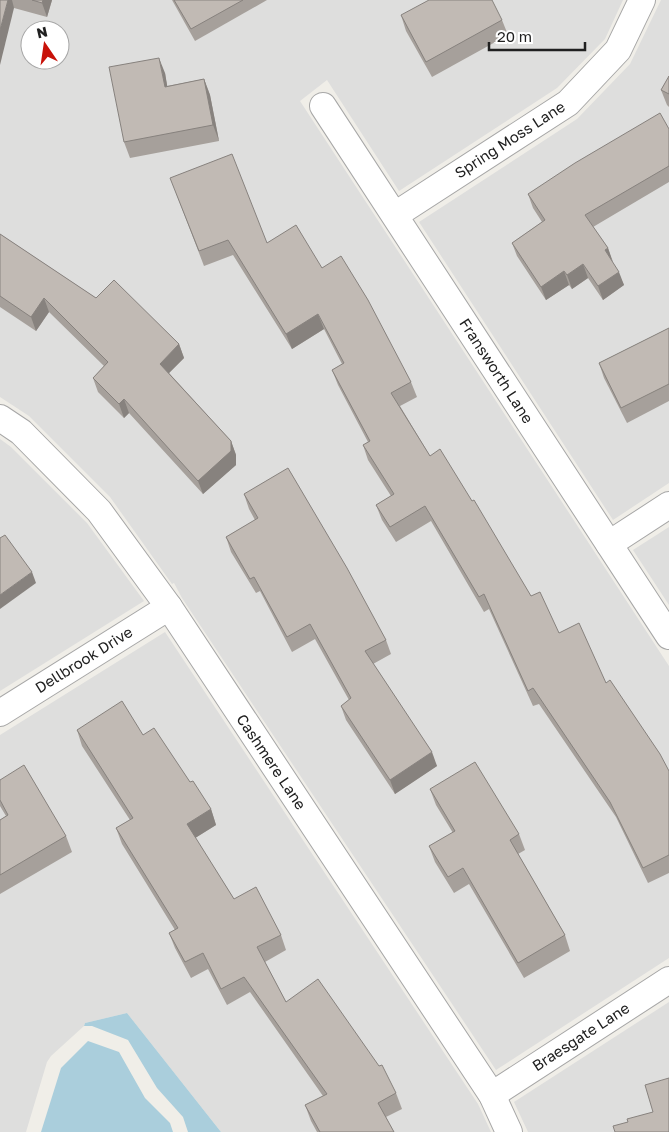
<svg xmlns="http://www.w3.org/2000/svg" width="669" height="1132" viewBox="0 0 669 1132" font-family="'Golos Text',sans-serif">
	<rect width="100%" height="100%" fill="#f0eee8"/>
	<g fill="#dededd" fill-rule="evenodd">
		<path d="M0,0h623l-18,39 -48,49 -158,103 -72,-111 -27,21 369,565v292l-173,112 -314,-472 -8,-15 -2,1 -62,-87 -81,-81 -29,-19zM30,30h30v30h-30z"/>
		<path d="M661,0h8v483l-56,37 -194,-298 158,-103 53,-55z"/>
		<path d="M0,439l11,8 76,76 57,78 -144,90z"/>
		<path d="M669,527v78l-36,-55z"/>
		<path d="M165,632l313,472 13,28h-270l-94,-119 -42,10 -1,3 -33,30 -4,6 -21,70h-26v-397z"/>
		<path d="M669,1002v130h-141l-14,-30z"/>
	</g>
	<g fill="#aacedc">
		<path d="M127,1013l94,119h-33l-5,-15 -26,-29 -29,-48 -36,-14h-8l1,-3z"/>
		<path d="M88,1041l31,11 26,46 25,25 3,9h-132l20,-64z"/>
	</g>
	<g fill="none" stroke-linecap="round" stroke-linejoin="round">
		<g stroke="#a7a7a7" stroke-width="28">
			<g id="street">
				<path d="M323,106l346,530"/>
				<path d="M395,215l173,-112 50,-53 24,-50"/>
				<path d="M0,418l21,14 78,79 70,96 323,488 17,37"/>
				<path d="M609,544l60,-39"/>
				<path d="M0,713l169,-106"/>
				<path d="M492,1095l177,-115"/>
			</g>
		</g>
		<use href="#street" stroke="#fff" stroke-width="26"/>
	</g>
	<g fill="#a6a09b">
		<path d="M0,0h52l-5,17 -33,-9z"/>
		<path d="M172,0h95l-72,41z"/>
		<path d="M401,15l101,5 6,15 -76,42 -26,-46z"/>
		<path d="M165,73l2,13 37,-7 6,16 9,46 -89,17 -6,-16z"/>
		<path d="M669,76v31l-2,-2 -6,-15z"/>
		<path d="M669,129v53l-76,45 15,21 4,13 12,24 -21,15 -15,-22 -16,11 -3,-4 -23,15 -29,-44 -5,-13 30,-21 -9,-14 -5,-14z"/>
		<path d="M176,193l91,50 55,25 89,114 6,15 -17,9 30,50 101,140 28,37 47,50 63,88v102l-21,10 -32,-66 -77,-113 -6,2 -44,-97 -5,3 -53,-91 -35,21 -14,-22 -6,-15 15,-9 -23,-36 -5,-15 5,-3 -30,-57 -6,-15 10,-6 -18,-35 -32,20 -59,-94 -29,11z"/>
		<path d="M0,234l96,64 83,46 5,14 -15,15 62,68 5,14v10l-33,29 -74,-81 -5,5 -26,-26 -5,-14 11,-12 -55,-54 -13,19 -36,-24z"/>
		<path d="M669,328v73l-42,22 -23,-45 -5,-15z"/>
		<path d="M244,494l142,146 5,14 -18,10 64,102 -42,28 -49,-74 -5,-14 8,-6 -34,-61 -23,13 -32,-61 -4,2 -25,-41 -5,-15 29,-17 -6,-11z"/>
		<path d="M77,730l66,5 47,47 21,27 5,16 -21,13 39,61 47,36 5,15 -21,12 21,40 110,91 6,16 -16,8 8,15h-77l-6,-11 -6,-16 18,-9 -73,-104 -23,13 -19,-36 -17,9 -16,-30 -6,-15 6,-3 -53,-86 -6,-16 14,-8 -48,-74z"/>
		<path d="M0,780l66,56 6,16 -72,42v-74l6,-4 -6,-10z"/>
		<path d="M430,789l89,45 6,16 -7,4 47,81 5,16 -46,27 -55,-94 -15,9 -19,-31 -6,-16 24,-13 -17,-28z"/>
	</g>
	<g fill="#87827e">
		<path d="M8,0h4l2,8 -14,57v-35z"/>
		<path d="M43,0h9l-5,17 -5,-14z"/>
		<path d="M159,58l6,15 5,29 -5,-15z"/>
		<path d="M204,79l6,16 9,46 -6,-16z"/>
		<path d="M608,248l5,14 -8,-12z"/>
		<path d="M583,264l5,14 -16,11 -5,-14z"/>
		<path d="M564,271l5,14 -23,15 -5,-13z"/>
		<path d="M619,272l5,13 -21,15 -5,-14z"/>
		<path d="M44,298l5,14 -13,19 -5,-14z"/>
		<path d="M318,314l6,15 -32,20 -6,-15z"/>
		<path d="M179,344l5,14 -19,19 -5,-13z"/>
		<path d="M124,399l5,14 -5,5 -5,-14z"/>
		<path d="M231,441l5,14v10l-33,29 -5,-13z"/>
		<path d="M32,572l4,11 -36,26v-14z"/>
		<path d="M432,752l5,14 -42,28 -5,-14z"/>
		<path d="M211,809l5,16 -24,15 -5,-16z"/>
	</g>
	<g fill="#c1bab4" stroke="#87827e">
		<path d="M0,0h8l-8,30z"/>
		<path d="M32,0h11l-1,3z"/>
		<path d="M174,0h69l-52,29z"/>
		<path d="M429,0h63l10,20 -76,42 -25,-47z"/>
		<path d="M159,58l6,29 39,-8 9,46 -89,17 -15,-75z"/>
		<path d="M669,76v18l-8,-4z"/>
		<path d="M660,113l9,16v37l-84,49 23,33 -3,2 14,22 -21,14 -15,-22 -16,11 -3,-4 -23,16 -29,-44 33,-23 -17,-26 47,-31z"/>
		<path d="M232,154l35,89 29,-18 26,43 19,-12 27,44 43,82 -20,11 39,63 10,-7 32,52 2,-1 57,96 9,-4 19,41 20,-10 27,60 4,-3 50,74 9,17v84l-26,13 -33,-66 -77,-114 -5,3 -44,-97 -5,3 -54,-91 -35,21 -14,-22 18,-11 -31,-49 7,-4 -38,-71 12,-7 -26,-49 -32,20 -58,-94 -29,11 -29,-73z"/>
		<path d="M0,234l96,64 18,-18 65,64 -19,20 71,77v10l-33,30 -74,-82 -5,5 -26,-26 15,-16 -64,-64 -13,19 -31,-21z"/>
		<path d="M669,328v56l-48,24 -22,-45z"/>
		<path d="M288,468l59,100 39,72 -21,11 67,101 -42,28 -49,-74 10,-8 -41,-74 -23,13 -33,-60 -4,2 -24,-42 32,-19 -14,-24z"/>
		<path d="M5,535l27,37 -32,23v-57z"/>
		<path d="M122,701l21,34 11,-7 36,54 3,-1 18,28 -24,15 47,75 22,-12 25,48 -24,12 29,55 32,-23 61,87 3,-1 14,28 -18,10 16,29h-74l-15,-27 22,-11 -83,-117 -23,12 -18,-36 -18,9 -16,-29 9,-5 -62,-100 17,-10 -56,-88z"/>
		<path d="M475,762l44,72 -9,6 55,95 -47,28 -55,-95 -15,9 -19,-31 26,-15 -25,-42z"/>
		<path d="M24,765l42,71 -66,39v-55l8,-5 -8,-15v-20z"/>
		<path d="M669,1078v54h-54l-2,-6 15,-4 -1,-3 26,-7 -8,-27z"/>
	</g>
	<g text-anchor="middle" stroke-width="4.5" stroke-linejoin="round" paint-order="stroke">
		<g font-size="15" fill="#202020" stroke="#fff">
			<text transform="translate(510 140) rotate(-33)" y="5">Spring Moss Lane</text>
			<text transform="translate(496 371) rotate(57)" y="5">Fransworth Lane</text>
			<text transform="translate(84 660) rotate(-32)" y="5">Dellbrook Drive</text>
			<text transform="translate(271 762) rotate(56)" y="5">Cashmere Lane</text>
			<text transform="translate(581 1037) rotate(-33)" y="5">Braesgate Lane</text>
		</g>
	</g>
	<g transform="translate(45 45) rotate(347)"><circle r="24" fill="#ffffff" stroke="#a6a6a6"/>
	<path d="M0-4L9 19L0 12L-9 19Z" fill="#c81209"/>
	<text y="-8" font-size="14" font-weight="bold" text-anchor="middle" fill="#202020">N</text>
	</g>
	<path d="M489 42v8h96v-8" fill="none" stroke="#202020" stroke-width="2.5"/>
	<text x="497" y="42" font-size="15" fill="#202020" stroke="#ffffff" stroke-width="4" paint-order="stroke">20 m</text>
</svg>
